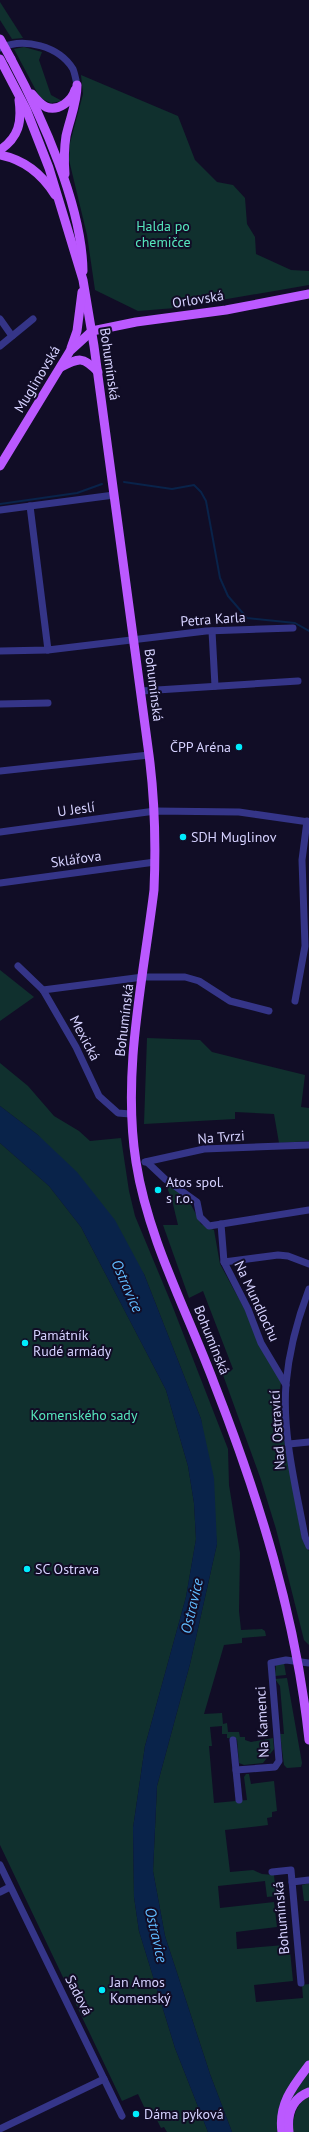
<svg xmlns="http://www.w3.org/2000/svg" width="309" height="2132" viewBox="0 0 309 2132" font-family="'PT Sans',sans-serif">
	<rect width="100%" height="100%" fill="#110d26"/>
	<g fill="#10302e">
		<path d="M0,2l23,36 -11,1 -12,-19z"/>
		<path d="M24,47l18,5 -3,8 12,35 11,6 -11,2 -11,-5 -26,-49z"/>
		<path d="M81,75l97,41 17,44 22,22 16,3 12,13 2,26 8,13 1,17 35,16 18,1v14l-134,23 -37,3 -43,-21 -8,-55 -18,-75 1,-17 13,-49z"/>
		<path d="M0,970l34,27 -34,24z"/>
		<path d="M147,1038l53,2 12,12 93,23 -4,32 8,1v33l-30,2 -5,-29 -39,-2v7l-91,5z"/>
		<path d="M0,1063l28,23 26,30 25,15 11,10 31,-3 8,53 6,25 37,89 56,144 1,36 11,68 -1,58 2,19 21,-1 3,2 1,5 -24,2v5l-18,2 -20,69 18,-1 1,11 4,-1 1,9h11l1,5h5v3l6,2 22,-4 1,11 -11,14 -19,2 -5,-2 -2,-24 -10,-1v-4h-5v-8l-12,1 2,19h-3l5,57 33,-3 -3,-23 2,-3h3l2,10 23,-3 3,30 -5,1v5l-5,1 1,7 -43,5 5,42 23,-2 9,4 12,1 2,21 -9,1 -2,-16 -47,5 2,22 54,-6 3,25 -41,5 1,17 48,-4 -1,-13 4,-1 5,50 -39,4 2,17 47,-4 -1,-13 7,-1v76l-21,29 -9,43h-47l-22,-58 -45,-138 -12,-65 4,-85 33,-122 27,-120 -16,-125 -57,-145 -106,-139 -38,-29z"/>
		<path d="M0,1143l49,43 32,41 85,163 22,76 6,37 2,36 -10,58 -41,149 -12,82 1,69 5,34 36,117 33,84h-41l-3,-5 -3,1 -8,-16 -6,1 -9,-19 -16,7 -122,-256z"/>
		<path d="M164,1180l24,19 13,25 13,6 6,34 25,46 14,35 22,37 -3,24 24,133 7,12v94l-5,-5 -28,-111 -16,-52 -37,-102 10,-6 -30,-78 -14,7 -26,-73h15l-6,-25z"/>
		<path d="M284,1663l2,12 -11,1 1,-11z"/>
		<path d="M287,1678l15,85 -1,4 -14,1 -3,-3 -4,-31h4l-4,-48 -5,-7z"/>
		<path d="M309,1883v18h-5l-2,-16z"/>
		<path d="M309,2072v17l-3,1 -21,40 4,-30z"/>
		<path d="M309,2095v37h-17c2,-17 3,-26 17,-37z"/>
	</g>
	<path fill="#09234a" d="M0,1106l38,29 39,37 38,48 29,54 57,145 13,59 3,66 -27,120 -33,122 -4,85 12,65 45,138 22,58h-24l-33,-84 -36,-117 -5,-34 -1,-69 12,-82 41,-149 10,-58 -2,-36 -6,-37 -22,-76 -85,-163 -32,-41 -49,-43z"/>
	<g fill="none" stroke-linecap="round" stroke-linejoin="round">
		<g stroke="#09234a" stroke-width="2">
			<path d="M124,482l48,7 22,-4 7,7 5,9 14,77 8,18 19,22 48,5 14,8"/>
			<path d="M0,504l77,-11 25,-9"/>
		</g>
		<g stroke="#353588" stroke-width="7">
			<path d="M0,48c24,-11 59,-2 73,21 2,5 3,11 4,16"/>
			<path d="M0,319l12,17"/>
			<path d="M0,346l33,-27"/>
			<path d="M30,506l18,144"/>
			<path d="M0,510l114,-15"/>
			<path d="M212,631l3,55"/>
			<path d="M0,651l48,-1 158,-19 87,-3"/>
			<path d="M141,691l157,-10"/>
			<path d="M0,704l48,-1"/>
			<path d="M0,771l149,-16"/>
			<path d="M0,832l155,-21 84,1 70,10"/>
			<path d="M0,883l155,-21"/>
			<path d="M18,966l25,24 33,57 23,49 19,17 12,1"/>
			<path d="M43,990l100,-13h42l14,4 31,20 39,10"/>
			<path d="M295,1001l10,-55 -3,-86 5,-39"/>
			<path d="M145,1162l59,-13 105,-4"/>
			<path d="M147,1162l18,17 32,23 3,15 9,9 100,-16"/>
			<path d="M221,1224l3,38 24,47 13,34 25,42"/>
			<path d="M224,1262l54,-7 10,1 21,8"/>
			<path d="M309,1289c-12,31 -20,62 -23,95 -4,49 10,104 19,153l4,9"/>
			<path d="M289,1444l20,-2"/>
			<path d="M233,1740l6,60"/>
			<path d="M236,1770l39,-3 4,-6 -8,-98 15,-3 23,3"/>
			<path d="M0,1865l122,251"/>
			<path d="M272,1872l19,-2 10,113"/>
			<path d="M292,1882l17,-2"/>
			<path d="M0,1892l10,-5"/>
			<path d="M0,2129l104,-50"/>
		</g>
		<g stroke="#bb59ff" stroke-width="9">
			<path d="M0,59l26,50 23,59 34,112 11,66 55,409c6,46 7,89 5,135 -11,90 -32,182 -18,272 12,77 51,149 78,221 45,115 82,234 95,357"/>
			<path d="M11,59c31,58 71,146 72,212"/>
			<path d="M32,94c4,5 8,10 14,13 12,5 26,-6 29,-17"/>
			<path d="M0,150c19,-13 22,-28 19,-50"/>
			<path d="M0,155c25,5 42,19 55,40"/>
			<path d="M65,174c-1,-13 -1,-25 1,-38 4,-18 11,-33 11,-51"/>
			<path d="M71,348l6,-17 5,-39"/>
			<path d="M61,367c18,-9 22,-11 37,5"/>
			<path d="M0,466l70,-115 22,-20 44,-9 90,-12 83,-16"/>
			<path d="M282,2132c-4,-28 11,-46 27,-67"/>
			<path d="M289,2132c-2,-17 2,-33 20,-40"/>
		</g>
		<path stroke="#bb59ff" stroke-width="9" d="M0,39l11,20"/>
	</g>
	<g fill="#00edfd" stroke="#110d26" stroke-width="1.5">
		<circle cx="239" cy="747" r="4"/>
		<circle cx="183" cy="837" r="4"/>
		<circle cx="158" cy="1190" r="4"/>
		<circle cx="25" cy="1343" r="4"/>
		<circle cx="27" cy="1569" r="4"/>
		<circle cx="102" cy="1990" r="4"/>
		<circle cx="136" cy="2114" r="4"/>
	</g>
	<g text-anchor="middle" stroke-width="4" stroke-linejoin="round" paint-order="stroke">
		<g font-size="14" fill="#56e7bd" stroke="#110d26">
			<text x="163" y="231">Halda po<tspan x="163" dy="16">chemičce</tspan></text>
			<text x="84" y="1420">Komenského sady</text>
		</g>
		<g font-size="14" fill="#d6d2ff" stroke="#110d26">
			<text transform="translate(198 299) rotate(-9)" y="5">Orlovská</text>
			<text transform="translate(110 364) rotate(82)" y="5">Bohumínská</text>
			<text transform="translate(37 379) rotate(-59)" y="5">Muglinovská</text>
			<text transform="translate(213 619) rotate(-4)" y="5">Petra Karla</text>
			<text transform="translate(154 685) rotate(83)" y="5">Bohumínská</text>
			<text transform="translate(76 809) rotate(-8)" y="5">U Jeslí</text>
			<text transform="translate(76 859) rotate(-8)" y="5">Sklářova</text>
			<text transform="translate(124 1020) rotate(-83)" y="5">Bohumínská</text>
			<text transform="translate(85 1038) rotate(62)" y="5">Mexická</text>
			<text transform="translate(221 1137) rotate(-4)" y="5">Na Tvrzi</text>
			<text transform="translate(257 1301) rotate(65)" y="5">Na Mundlochu</text>
			<text transform="translate(212 1340) rotate(68)" y="5">Bohumínská</text>
			<text transform="translate(277 1430) rotate(-94)" y="5">Nad Ostravicí</text>
			<text transform="translate(262 1722) rotate(-93)" y="5">Na Kamenci</text>
			<text transform="translate(281 1918) rotate(-95)" y="5">Bohumínská</text>
			<text transform="translate(79 1995) rotate(63)" y="5">Sadová</text>
		</g>
		<g font-size="14" fill="#d6d2ff" stroke="#110d26" text-anchor="start">
			<text x="231" y="752" text-anchor="end">ČPP Aréna</text>
			<text x="191" y="842">SDH Muglinov</text>
			<text x="166" y="1187">Atos spol.<tspan x="166" dy="16">s r.o.</tspan></text>
			<text x="33" y="1340">Památník<tspan x="33" dy="16">Rudé armády</tspan></text>
			<text x="35" y="1574">SC Ostrava</text>
			<text x="110" y="1987">Jan Amos<tspan x="110" dy="16">Komenský</tspan></text>
			<text x="144" y="2119">Dáma pyková</text>
		</g>
		<g font-size="15" font-style="italic" fill="#60bbff" stroke="#110d26">
			<text transform="translate(127 1286) rotate(66)" y="5">Ostravice</text>
			<text transform="translate(192 1606) rotate(-77)" y="5">Ostravice</text>
			<text transform="translate(156 1935) rotate(77)" y="5">Ostravice</text>
		</g>
	</g>
</svg>
